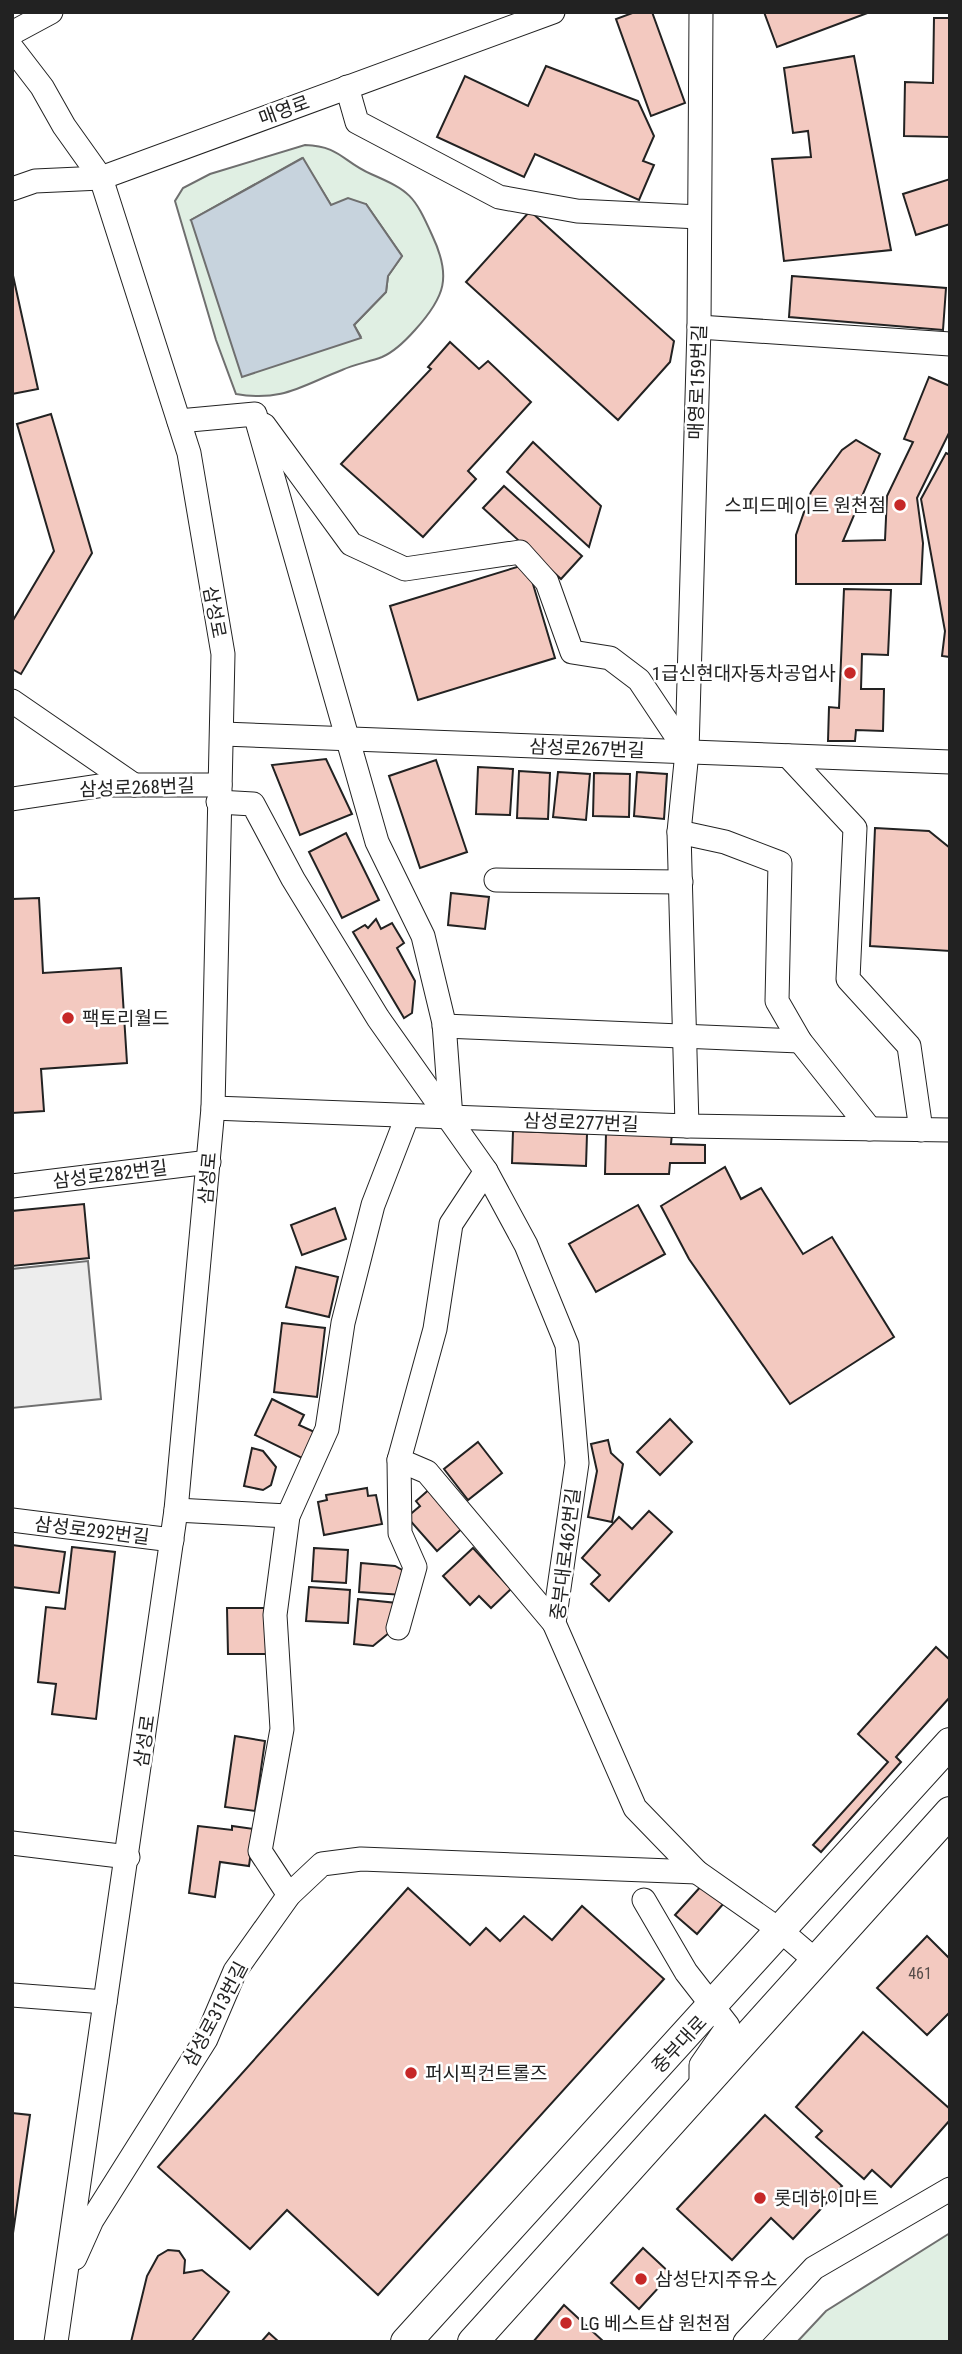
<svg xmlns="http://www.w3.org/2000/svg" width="962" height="2354" viewBox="0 0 962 2354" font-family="'Roboto Condensed','Noto Sans KR',sans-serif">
	<rect width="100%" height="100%" fill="#fff"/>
	<g fill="#e0efe3" stroke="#6f6f6f" stroke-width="2" fill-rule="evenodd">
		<path d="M305,145c35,1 38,17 66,29 39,17 43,21 61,61 20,42 13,62 -17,95 -8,9 -21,22 -33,27 -13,5 -27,7 -40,13 -41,16 -60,32 -106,24l-20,-54 -41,-139 8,-13 27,-14zM302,158l29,47 35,-1 36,52 -14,20 -2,16 -32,33 7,12 -170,-117z"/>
		<path d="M950,2233v109h-153l29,-31z"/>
	</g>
	<path fill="#ededed" stroke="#6f6f6f" stroke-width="2" d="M88,1261l13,138 -89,9v-139z"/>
	<path fill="#c7d3dd" stroke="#6f6f6f" stroke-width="2" d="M303,158l28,47 17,-7 18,6 36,52 -14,20 -2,16 -32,33 7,13 -119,39 -51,-157z"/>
	<g fill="#f3c9c0" stroke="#222" stroke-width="2">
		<path d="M635,12h17l33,91 -34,13 -35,-97z"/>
		<path d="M764,12h106l-93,35z"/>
		<path d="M934,18h16v119l-46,-1 1,-54 28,1z"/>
		<path d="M854,56l37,194 -107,11 -12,-102 39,-2 -3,-26 -15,2 -9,-65z"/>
		<path d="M546,66l92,35 16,35 -11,25 11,4 -15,35 -104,-46 -11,23 -87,-40 28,-61 63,30z"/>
		<path d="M950,179v45l-34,11 -13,-41z"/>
		<path d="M530,211l144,130 -4,21 -52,58 -152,-138z"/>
		<path d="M12,271l26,118 -26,5z"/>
		<path d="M792,276l154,12 -3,42 -154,-13z"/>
		<path d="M450,342l29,27 9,-8 43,41 -63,69 8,8 -53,58 -82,-73 90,-95 -3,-2z"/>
		<path d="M929,377l21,9v45l-33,67 6,45 -2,41h-125v-49l15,-43 31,-42 14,-10 24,14 -37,87 42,-1 2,-44 26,-54 -9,-3z"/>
		<path d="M51,414l41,139 -71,121 -9,-5v-47l42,-71 -37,-127z"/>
		<path d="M533,442l68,64 -12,41 -82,-75z"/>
		<path d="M946,453l4,2v202l-8,-1 3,-25 -24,-132z"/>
		<path d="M504,486l78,70 -21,23 -78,-71z"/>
		<path d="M527,564l28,94 -137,42 -28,-94z"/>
		<path d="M844,589l47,1 -3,65 -26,-1 -1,35h23l-1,42 -27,-1 -1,11h-27l1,-34 10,1z"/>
		<path d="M326,759l26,55 -52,21 -28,-70z"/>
		<path d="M436,760l31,92 -47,16 -31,-92z"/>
		<path d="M478,767l35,2 -3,46 -34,-1z"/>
		<path d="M519,771l31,2 -2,46 -31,-1z"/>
		<path d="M558,772l32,2 -4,46 -33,-3z"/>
		<path d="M637,772l30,2 -3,45 -30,-3z"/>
		<path d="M594,773l36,1 -1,43 -36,-1z"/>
		<path d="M875,828l54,3 21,17v103l-80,-5z"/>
		<path d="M346,833l33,67 -37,18 -33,-66z"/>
		<path d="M451,893l38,4 -4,32 -37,-4z"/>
		<path d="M39,898l4,75 78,-5 6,95 -86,6 3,42 -32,2v-214z"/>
		<path d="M376,919l5,10 11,-6 12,20 -7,5 18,33 -3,32 -8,5 -51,-86 12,-7 3,3z"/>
		<path d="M513,1131l74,3 -1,32 -74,-3z"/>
		<path d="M606,1133h66l-1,11 34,1v18h-35l-1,11h-64z"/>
		<path d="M725,1167l16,32 20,-11 42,66 29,-17 62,100 -104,67 -101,-145 -28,-53z"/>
		<path d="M84,1204l5,54 -77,8v-55z"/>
		<path d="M638,1205l27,49 -69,38 -27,-48z"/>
		<path d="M335,1208l11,31 -44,16 -11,-30z"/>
		<path d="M296,1267l42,10 -9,40 -43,-10z"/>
		<path d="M282,1323l43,5 -8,69 -43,-5z"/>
		<path d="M272,1399l32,16 -5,10 22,10 -13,26 -53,-26z"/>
		<path d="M670,1419l22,23 -32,33 -23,-23z"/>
		<path d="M608,1440l3,13 12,11 -11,58 -24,-5 9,-46 -6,-27z"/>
		<path d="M478,1442l24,31 -34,27 -24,-31z"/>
		<path d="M252,1448l11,3 13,16 -5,18 -8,5 -19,-4z"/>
		<path d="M432,1487l34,38 -29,26 -30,-34 13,-11 -4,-5z"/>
		<path d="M367,1488l1,8 8,-1 6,29 -58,11 -6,-33 9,-2 -1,-5z"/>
		<path d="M649,1511l23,21 -63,69 -18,-17 9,-9 -18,-17 37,-41 13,12z"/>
		<path d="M12,1545l53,7 -6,41 -47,-6z"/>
		<path d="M72,1547l43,5 -19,167 -44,-5 4,-30 -18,-2 8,-75 19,2z"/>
		<path d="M314,1548l34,2 -2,33 -34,-2z"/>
		<path d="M473,1548l38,41 -20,19 -12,-12 -9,9 -27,-29z"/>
		<path d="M361,1563l34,3 9,5 -1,24 -44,-3z"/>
		<path d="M309,1587l41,3 -2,33 -42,-2z"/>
		<path d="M358,1599l39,4 -2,25 -22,18 -19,-2z"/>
		<path d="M227,1608h43v46h-42z"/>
		<path d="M936,1647l14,13v37l-54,60 5,5 -80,90 -8,-7 75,-83 -30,-28z"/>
		<path d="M235,1736l30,5 -10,70 -30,-4z"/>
		<path d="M198,1826l34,4v-4l22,3 -5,37 -29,-4 -5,35 -26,-4z"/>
		<path d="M703,1884l21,19 -27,31 -22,-19z"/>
		<path d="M408,1888l62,57 16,-17 14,13 24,-25 28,24 30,-34 82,73 -286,316 -91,-85 -37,39 -92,-82z"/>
		<path d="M927,1936l23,23v53l-23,23 -50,-47z"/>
		<path d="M863,2032l87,77v11l-59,67 -19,-17 -8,9 -48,-42 6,-6 -26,-24z"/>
		<path d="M12,2113l18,2 -18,125z"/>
		<path d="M765,2115l77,71 -49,53 -22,-21 -39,42 -55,-51z"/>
		<path d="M643,2248l28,26 -32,35 -28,-26z"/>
		<path d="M168,2250l11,1 6,9 -1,13 18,-3 27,22 -38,50h-60l16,-66 11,-20z"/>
		<path d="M564,2305l40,37h-71z"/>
		<path d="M269,2333l10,9h-18z"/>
	</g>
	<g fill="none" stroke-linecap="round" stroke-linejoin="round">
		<g stroke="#222" stroke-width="25">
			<g id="minor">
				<path d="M12,33l39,-21"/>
				<path d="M12,48l30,39 22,39 37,52 88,275 34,201 -10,454 -37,402 -120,832"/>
				<path d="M347,87l10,35 142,75 78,14 122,6"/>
				<path d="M12,189l23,-8 66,-3 452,-166"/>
				<path d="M699,327l251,17"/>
				<path d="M179,421l76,-7 122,428 46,94 21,87 7,95"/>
				<path d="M264,425l87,119 54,25 115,-17 27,30 25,70 38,6 29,22 48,72"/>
				<path d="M12,701l122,84"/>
				<path d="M223,734l727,28"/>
				<path d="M788,756l67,72 -7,151 61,67 12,84"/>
				<path d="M12,799l93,-14h115"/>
				<path d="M218,802l35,2 40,75 85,139 108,153 40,74 41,100 10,118 -23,160 81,185 62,64 84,59 34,29"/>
				<path d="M679,832l46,10 55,21 -3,138 23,40 70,88"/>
				<path d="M496,880l185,2"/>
				<path d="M444,1026l356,15"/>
				<path d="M213,1108l474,18 263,4"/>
				<path d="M687,1126l-8,-294 8,-80 12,-425 2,-315"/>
				<path d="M486,1171l-35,53 -16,105 -36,131 28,12 127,151"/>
				<path d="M12,1186l197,-24"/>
				<path d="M176,1510l112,6"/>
				<path d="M12,1520l160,20"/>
				<path d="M398,1628l17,-61 -15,-34 -1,-73"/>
				<path d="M12,1843l116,14"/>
				<path d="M289,1895l-29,-44 22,-122 -7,-114 13,-99 39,-87 16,-106 30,-118 34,-88"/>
				<path d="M644,1900l42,72 42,54 -27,39v21"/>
				<path d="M12,1995l93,7"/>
				<path d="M75,2258l17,-38 114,-181 29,-68 54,-76 33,-31 39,-5 336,13"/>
				<path d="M745,2342l69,-74 136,-79"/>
			</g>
		</g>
		<g stroke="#222" stroke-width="32">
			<g id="major">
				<path d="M406,2342l544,-599"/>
				<path d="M473,2342l477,-530"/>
			</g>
		</g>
		<use href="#minor" stroke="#fff" stroke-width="23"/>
		<use href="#major" stroke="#fff" stroke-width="30"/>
	</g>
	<g fill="#c62828" stroke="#fff" stroke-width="2.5">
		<circle cx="900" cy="505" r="7"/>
		<circle cx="850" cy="673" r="7"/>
		<circle cx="68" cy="1018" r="7"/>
		<circle cx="411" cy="2073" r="7"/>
		<circle cx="760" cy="2198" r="7"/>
		<circle cx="641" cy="2279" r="7"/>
		<circle cx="566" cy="2323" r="7"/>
	</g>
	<g text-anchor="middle" stroke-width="5" stroke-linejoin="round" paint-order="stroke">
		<g font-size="16" fill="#564c4a">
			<text x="920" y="1979">461</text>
		</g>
		<g font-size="19" fill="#222" stroke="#fff">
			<text transform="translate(284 110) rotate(-20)" y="7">매영로</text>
			<text transform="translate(697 382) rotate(-88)" y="7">매영로159번길</text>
			<text transform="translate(215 612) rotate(79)" y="7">삼성로</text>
			<text transform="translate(587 748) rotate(2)" y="7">삼성로267번길</text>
			<text transform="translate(137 787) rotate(-2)" y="7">삼성로268번길</text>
			<text transform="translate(581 1122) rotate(2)" y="7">삼성로277번길</text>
			<text transform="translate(110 1174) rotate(-7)" y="7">삼성로282번길</text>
			<text transform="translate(207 1178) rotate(-85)" y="7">삼성로</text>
			<text transform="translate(92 1530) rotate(7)" y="7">삼성로292번길</text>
			<text transform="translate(565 1554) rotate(-83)" y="7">중부대로462번길</text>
			<text transform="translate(144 1741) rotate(-82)" y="7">삼성로</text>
			<text transform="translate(215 2014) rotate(-62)" y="7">삼성로313번길</text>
			<text transform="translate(679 2044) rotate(-47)" y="7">중부대로</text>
		</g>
		<g font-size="19" fill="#222" stroke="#fff" text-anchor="start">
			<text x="886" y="512" text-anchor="end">스피드메이트 원천점</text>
			<text x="836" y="680" text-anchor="end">1급신현대자동차공업사</text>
			<text x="82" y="1025">팩토리월드</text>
			<text x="425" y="2080">퍼시픽컨트롤즈</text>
			<text x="774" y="2205">롯데하이마트</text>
			<text x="655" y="2286">삼성단지주유소</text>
			<text x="580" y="2330">LG 베스트샵 원천점</text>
		</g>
	</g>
	<rect width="962" height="2354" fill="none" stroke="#222222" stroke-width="28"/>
</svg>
